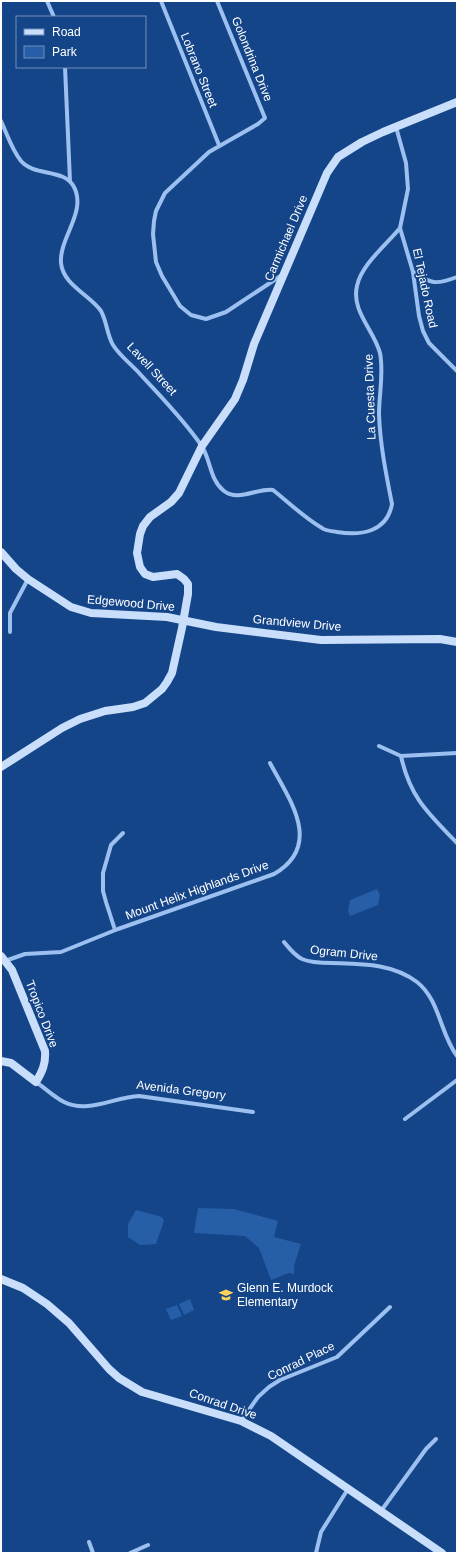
<svg xmlns="http://www.w3.org/2000/svg" width="458" height="1554" viewBox="0 0 458 1554" font-family="Arial,sans-serif">
	<rect width="100%" height="100%" fill="#154589"/>
	<g fill="#275ea8">
		<path d="M377,889l3,6 -2,10 -28,11 -2,-5 2,-11z"/>
		<path d="M198,1208l36,1 44,12 -4,16 27,7 -7,22v8l-5,-1 -18,7 -12,-32 -14,-12 -51,-3z"/>
		<path d="M136,1210l26,7 2,4 -8,23 -16,1 -12,-8v-13z"/>
		<path d="M190,1299l4,11 -10,5 -5,-11z"/>
		<path d="M177,1305l5,11 -11,4 -5,-11z"/>
	</g>
	<g fill="none" stroke-linecap="round" stroke-linejoin="round">
		<g stroke="#9cc0ef" stroke-width="4">
			<path d="M47,1l7,16"/>
			<path d="M161,1l58,144"/>
			<path d="M217,1l48,117 -7,6 -49,28 -44,41 -9,18 -2,10 -1,13 3,28 6,14 18,30 11,9 15,4 20,-7 56,-37"/>
			<path d="M65,67l5,114"/>
			<path d="M1,121c6,13 11,29 20,40 14,16 43,7 53,26 13,25 -15,51 -13,76 2,22 29,32 40,48 6,11 6,24 12,34 7,11 19,20 27,29 21,23 43,45 61,71 10,14 8,34 23,46 14,11 33,-3 49,-1 15,12 33,29 49,38 4,3 10,3 15,4 24,4 50,0 55,-28 -6,-30 -12,-60 -13,-90 0,-20 5,-41 1,-61 -6,-23 -29,-42 -23,-67 4,-21 30,-42 43,-58"/>
			<path d="M396,127l10,36 2,26 -8,39 13,44 6,44 4,15 6,12 28,28"/>
			<path d="M413,272c18,12 23,13 44,5"/>
			<path d="M10,632v-19l18,-34"/>
			<path d="M379,746l22,10 56,-3"/>
			<path d="M401,756c9,42 28,58 56,87"/>
			<path d="M115,930l-9,-28 -3,-11v-18l8,-28 12,-12"/>
			<path d="M284,942c5,6 10,13 18,17 9,4 20,4 30,4 29,1 60,0 85,19 23,18 23,52 40,74"/>
			<path d="M5,961l20,-7 36,-2 57,-23 156,-55c50,-29 15,-75 -4,-111"/>
			<path d="M36,1082c9,6 18,15 28,20 24,12 50,-5 75,-6l114,16"/>
			<path d="M405,1119l52,-39"/>
			<path d="M241,1421l17,-24 11,-10 11,-7 57,-23 53,-50"/>
			<path d="M381,1511l45,-62 10,-10"/>
			<path d="M89,1542l4,11"/>
			<path d="M130,1553l18,-8"/>
			<path d="M316,1553l5,-21 27,-43"/>
		</g>
		<g stroke="#c9defb" stroke-width="8">
			<path d="M1,552l15,17 12,10 43,28 20,6 76,4 49,10 105,13 119,-1 17,3"/>
			<path d="M1,767l61,-39 18,-9 25,-8 28,-4 12,-4 17,-14 5,-7 5,-9 10,-45 6,-34v-10l-4,-5 -7,-5 -24,3 -8,-3 -5,-7 -3,-14 3,-19 3,-8 7,-9 21,-15 8,-9 23,-47 33,-47 8,-19 11,-36 73,-171 11,-16 24,-15 21,-10 74,-30"/>
			<path d="M1,956l11,14 33,81c1,13 -3,21 -9,31l-25,-19 -10,-2"/>
			<path d="M1,1279l22,9 24,16 22,19 40,46 10,9 23,14 99,29 30,15 171,117"/>
		</g>
	</g>
	<defs>
		<g id="school-bare" transform="scale(1.08)"><path d="M0-5L7-2L0 1L-7-2ZM-4 1L0 2.5L4 1V4Q0 6-4 4Z" fill="#ffd35a" stroke="#154589" stroke-width="2.5" paint-order="stroke"/></g>
	</defs>
	<g fill-rule="evenodd">
		<use href="#school-bare" x="226" y="1295"/>
	</g>
	<g text-anchor="middle" stroke-width="3.5" stroke-linejoin="round" paint-order="stroke">
		<g font-size="12" fill="#fff" stroke="#154589">
			<text transform="translate(252 59) rotate(68)" y="4">Golondrina Drive</text>
			<text transform="translate(199 70) rotate(68)" y="4">Lobrano Street</text>
			<text transform="translate(286 238) rotate(-67)" y="4">Carmichael Drive</text>
			<text transform="translate(425 288) rotate(78)" y="4">El Tejado Road</text>
			<text transform="translate(152 369) rotate(47)" y="4">Lavell Street</text>
			<text transform="translate(370 397) rotate(-92)" y="4">La Cuesta Drive</text>
			<text transform="translate(131 603) rotate(5)" y="4">Edgewood Drive</text>
			<text transform="translate(297 623) rotate(5)" y="4">Grandview Drive</text>
			<text transform="translate(197 890) rotate(-20)" y="4">Mount Helix Highlands Drive</text>
			<text transform="translate(344 953) rotate(6)" y="4">Ogram Drive</text>
			<text transform="translate(42 1014) rotate(69)" y="4">Tropico Drive</text>
			<text transform="translate(181 1090) rotate(7)" y="4">Avenida Gregory</text>
			<text transform="translate(301 1361) rotate(-26)" y="4">Conrad Place</text>
			<text transform="translate(223 1404) rotate(19)" y="4">Conrad Drive</text>
		</g>
		<g font-size="12" fill="#fff" stroke="#154589" text-anchor="start">
			<text x="237" y="1292">Glenn E. Murdock<tspan x="237" dy="14">Elementary</tspan></text>
		</g>
	</g>
	<rect width="458" height="1554" fill="none" stroke="#ffffff" stroke-width="4"/>
	<rect x="16" y="16" width="130" height="52" fill="#154589" stroke="#738fb8"/>
	<rect x="24" y="29" width="20" height="6" fill="#c9defb" stroke="#738fb8"/>
	<text x="52" y="36" font-size="12" fill="#ffffff">Road</text>
	<rect x="24" y="46" width="20" height="12" fill="#275ea8" stroke="#738fb8"/>
	<text x="52" y="56" font-size="12" fill="#ffffff">Park</text>
</svg>
